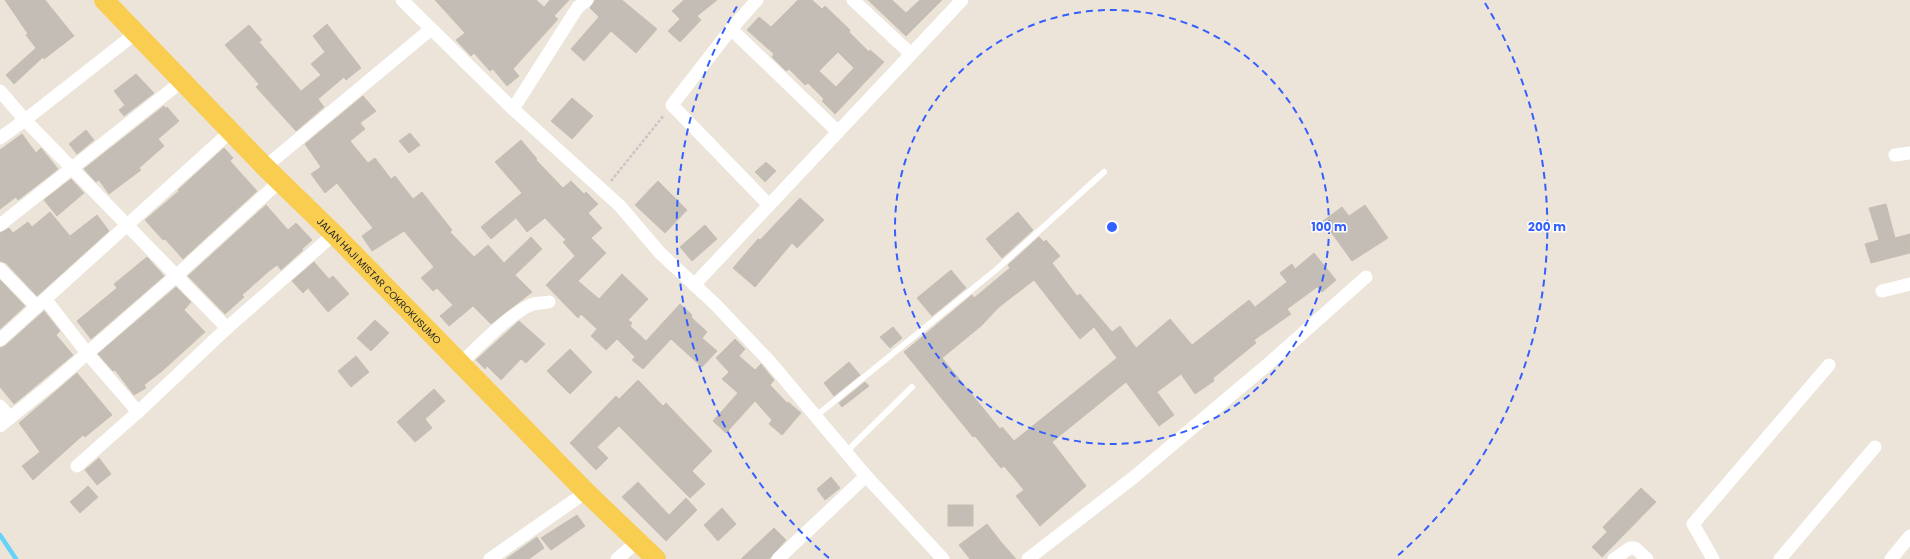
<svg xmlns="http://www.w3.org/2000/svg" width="1910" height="559" viewBox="0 0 1910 559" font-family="Poppins,sans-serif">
	<rect width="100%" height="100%" fill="#ece3d9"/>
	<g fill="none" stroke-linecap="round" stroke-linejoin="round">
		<path stroke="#64d3f6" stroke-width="4.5" d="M0,535l16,24"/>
	</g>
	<g fill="#c3bdb6" stroke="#c7bfb3" fill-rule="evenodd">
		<path d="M5,0h40l29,36 -30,23 -1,-2 -29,27 -8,-9 30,-27 -10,-13 2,-1z"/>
		<path d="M435,0h101l8,7 6,-7h19l-15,16 4,3 -45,50 6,7 -12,10 -14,-17 -3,2 -16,-18 -3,3 -15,-16 9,-7z"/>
		<path d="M595,0h27l35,29 -21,24 -25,-22 -27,30 -13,-12 28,-32 -9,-9z"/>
		<path d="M684,0h33l-20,16 4,4 -21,22 -12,-11 12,-12 -8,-8z"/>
		<path d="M798,0h14l10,9 3,-3 25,24 -1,2 20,20 1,-2 14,12 -49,52 -13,-13 2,-2 -16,-16 -3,2 -16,-16 -3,2 -14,-14 2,-3 -27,-24 12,-13 12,10zM838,52l16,16 -18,19 -17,-16z"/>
		<path d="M868,0h24l14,13 14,-13h22l-36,36z"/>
		<path d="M327,24l34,44 -15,12 -2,-3 -26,22 6,8 -28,24 -40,-44 3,-3 -34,-39 24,-20 13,15 -3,2 42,49 20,-16 -10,-11 14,-12 -12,-16z"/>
		<path d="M136,74l18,19 -30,23 -5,-6 6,-5 -11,-14z"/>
		<path d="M363,96l13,15 -16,12 5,6 -15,12 18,22 7,-5 16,21 4,-3 18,23 9,-7 30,38 -2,2 24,25 14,-12 16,18 27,-26 11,12 -27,26 17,17 -41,32 -18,-18 -24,20 -9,-10 13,-11 -16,-17 -4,3 -12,-13 13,-11 -30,-36 -32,20 -10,-15 11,-8 -21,-26 -15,-19 -12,10 -14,-19 10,-7 -16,-23z"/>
		<path d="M572,98l21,18 -21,23 -21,-18z"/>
		<path d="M164,106l2,3 1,-2 12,14 -21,18 6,7 -25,22 2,2 -32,24 -10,-14 -3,2 -12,-13z"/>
		<path d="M86,130l8,10 -17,14 -8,-10z"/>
		<path d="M410,133l10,12 -11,8 -10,-12z"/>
		<path d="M22,134l14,19 5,-5 17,21 -40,31 -2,-3 -16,12v-59z"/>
		<path d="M521,140l16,19 -1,1 27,28 8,-7 13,13 2,-2 12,12 -10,9 14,15 -11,10 15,15 -28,28 21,18 23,-25 26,25 -20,21 4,3 -2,3 16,15 34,-37 12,11 -1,2 16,15 -5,6 15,13 -15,16 -31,-28 -28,30 -11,-9 3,-3 -18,-18 -11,11 -15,-14 6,-7 -16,-15 -3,4 -32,-33 29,-29 -12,-14 3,-2 -21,-22 -18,14 -11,-14 -25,21 -10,-12 41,-34 -27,-31z"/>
		<path d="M224,148l9,10 -3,3 27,30 -74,68 -18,-20 -2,1 -18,-20 34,-29 -1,-1z"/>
		<path d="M766,162l10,9 -11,11 -10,-10z"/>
		<path d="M71,179l13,14 -27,23 -13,-16z"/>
		<path d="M658,181l29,29 -22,23 -30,-28z"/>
		<path d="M800,198l24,22 -27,28 -5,-5 -37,44 -22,-19 25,-29 2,1z"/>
		<path d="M1886,204l9,34 15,-4v19l-39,10 -6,-19 14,-4 -10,-32z"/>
		<path d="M266,205l22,25 8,-7 16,17 -10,9 1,1 -22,20 -4,-5 -8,6 -27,24 2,2 -19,17 -37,-38z"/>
		<path d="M1365,205l23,33 -36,23 -29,-40 19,-14 7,9z"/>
		<path d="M50,212l20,24 27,-21 12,16 -72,65 -31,-33 -6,-2v-28l9,-5 4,5 15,-11 4,5z"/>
		<path d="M1018,212l15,18 -31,28 -16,-19z"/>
		<path d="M705,225l12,14 -25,22 -12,-14z"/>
		<path d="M1039,237l5,5 2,-2 14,16 -8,7 25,33 3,-2 32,38 8,-6 16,22 34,-29 22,26 57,-45 6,7 32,-25 -7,-9 12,-9 3,5 19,-16 22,27 -14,12 -5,-5 -30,22 4,5 -37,26 2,3 -43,35 1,3 -19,13 -14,-20 -24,18 17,23 -15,11 -33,-44 -74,60 34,44 -46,40 -24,-30 8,-6 -20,-24 -3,2 -26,-32 -2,1 -69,-85 68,-57 2,3 36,-30 -2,-3zM1034,280l46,59 14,-12 23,31 -103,83 -12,-14 -2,2 -58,-71 39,-32 18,-19z"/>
		<path d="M147,257l17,19 -73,63 -14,-18 40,-33 -3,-4z"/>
		<path d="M314,262l15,17 4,-3 16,18 -21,18 -20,-24 -5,5 -11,-12z"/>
		<path d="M951,270l15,18 -34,28 -15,-18z"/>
		<path d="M0,280l25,26 -25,23z"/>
		<path d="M176,287l15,15 -7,8 21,22 -43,39 -18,14 2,3 -12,7 -19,-25 -2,1 -15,-17z"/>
		<path d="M44,311l16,20 -4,4 17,20 -59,49 -14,-17v-39l5,-2z"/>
		<path d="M375,320l14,13 -18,18 -14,-13z"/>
		<path d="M519,321l26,23 -19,19 -5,-4 -20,21 -14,-14 -2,3 -9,-9z"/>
		<path d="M893,327l9,11 -12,10 -10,-11z"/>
		<path d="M735,339l10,10 -6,7 16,14 6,-6 13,16 -4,5 17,18 1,-1 13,11 -19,22 -13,-11 3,-4 -17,-19 -29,32 -13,-12 25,-28 -16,-14 7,-7 -13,-14z"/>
		<path d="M570,349l22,23 -22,22 -23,-23z"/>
		<path d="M356,356l13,16 -18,15 -13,-16z"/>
		<path d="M849,362l11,13 -26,21 -10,-13z"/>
		<path d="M77,373l35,42 -27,22 -2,-2 -50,45 -11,-14 18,-14 -21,-29z"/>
		<path d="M638,380l25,26 3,-3 46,48 -20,20 13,13 -15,14 -71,-72 -22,21 11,11 -12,12 -26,-27 46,-47 3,3z"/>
		<path d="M865,382l4,4 -27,21 -3,-4z"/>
		<path d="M434,389l11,12 -20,18 7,9 -17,14 -18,-20z"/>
		<path d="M99,458l12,16 -14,11 -12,-15z"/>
		<path d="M831,477l9,11 -15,12 -8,-11z"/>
		<path d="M638,482l31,33 17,-17 11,12 -31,31 -44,-44z"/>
		<path d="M88,486l10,11 -18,16 -10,-11z"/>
		<path d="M1641,488l15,14 -54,55 -10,-10 15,-15 -4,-5z"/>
		<rect x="948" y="505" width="25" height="21"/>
		<path d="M722,508l14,16 -18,17 -14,-16z"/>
		<path d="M577,515l8,11 -34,24 -10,-12z"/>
		<path d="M987,524l14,18 15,17h-46l-11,-14z"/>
		<path d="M774,528l12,12 -17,19h-28z"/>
		<path d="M537,537l7,11 -15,11h-23z"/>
	</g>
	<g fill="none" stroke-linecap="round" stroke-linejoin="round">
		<path stroke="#c7c7c7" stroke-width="2.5" stroke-dasharray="3 2" stroke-linecap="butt" d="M611,181l53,-66"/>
		<g stroke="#fff" stroke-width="6">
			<path d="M816,416l181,-147 107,-97"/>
			<path d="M846,452l66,-65"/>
		</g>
		<g stroke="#fff" stroke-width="13">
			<path d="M402,0l111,109 107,97 40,47 55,51 55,58 96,114 77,83"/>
			<path d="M757,0l-26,29 -59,76 97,100"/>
			<path d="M853,0l58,54"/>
			<path d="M731,29l107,103"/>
			<path d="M0,91l25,29 202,208"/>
			<path d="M513,109l56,-88 9,-14 9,-7"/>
			<path d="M0,138l25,-18 111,-87"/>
			<path d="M1895,155l15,-2"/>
			<path d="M265,167l166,-138"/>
			<path d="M0,225l181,-143"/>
			<path d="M0,269l37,38"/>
			<path d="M694,285l268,-285"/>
			<path d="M1882,291l28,-7"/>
			<path d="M46,300l41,53 51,59"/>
			<path d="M0,340l230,-208"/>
			<path d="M460,364c18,-17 51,-52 73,-60 5,-1 11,-1 16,-2"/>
			<path d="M0,406l10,12"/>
			<path d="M0,426l53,-43 123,-107 103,-94"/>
			<path d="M77,466l61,-54 89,-84 107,-94"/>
			<path d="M490,559l96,-67"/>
			<path d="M617,559l21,-18"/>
			<path d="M778,559l88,-83"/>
			<path d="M1028,559l106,-82 133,-112 99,-88"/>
			<path d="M1614,559l16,-11h5l12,11"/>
			<path d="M1713,559l-20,-35 136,-159"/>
			<path d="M1780,559l95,-112"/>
			<path d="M1891,559l19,-23"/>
		</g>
		<path stroke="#f9cd50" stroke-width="20" id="s1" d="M104,0l161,167 69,67 252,258 70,67"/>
	</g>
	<g fill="none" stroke="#335fff" stroke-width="2" stroke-dasharray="7 5">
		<circle cx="1112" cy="227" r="217"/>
		<path d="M829 558A435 435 0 0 1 739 3M1485 3A435 435 0 0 1 1395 558"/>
	</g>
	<g text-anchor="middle" stroke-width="3" stroke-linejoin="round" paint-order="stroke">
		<g font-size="10" fill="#282828" stroke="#fff">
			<text dy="4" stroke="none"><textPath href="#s1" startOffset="393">JALAN HAJI MISTAR COKROKUSUMO</textPath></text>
		</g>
	</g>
	<circle cx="1112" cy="227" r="6" fill="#335fff" stroke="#fff" stroke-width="2"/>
	<g font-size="12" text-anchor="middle" font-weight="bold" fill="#335fff" stroke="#fff" stroke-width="3" stroke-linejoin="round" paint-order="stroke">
		<text x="1329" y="231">100 m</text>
		<text x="1547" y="231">200 m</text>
	</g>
</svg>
